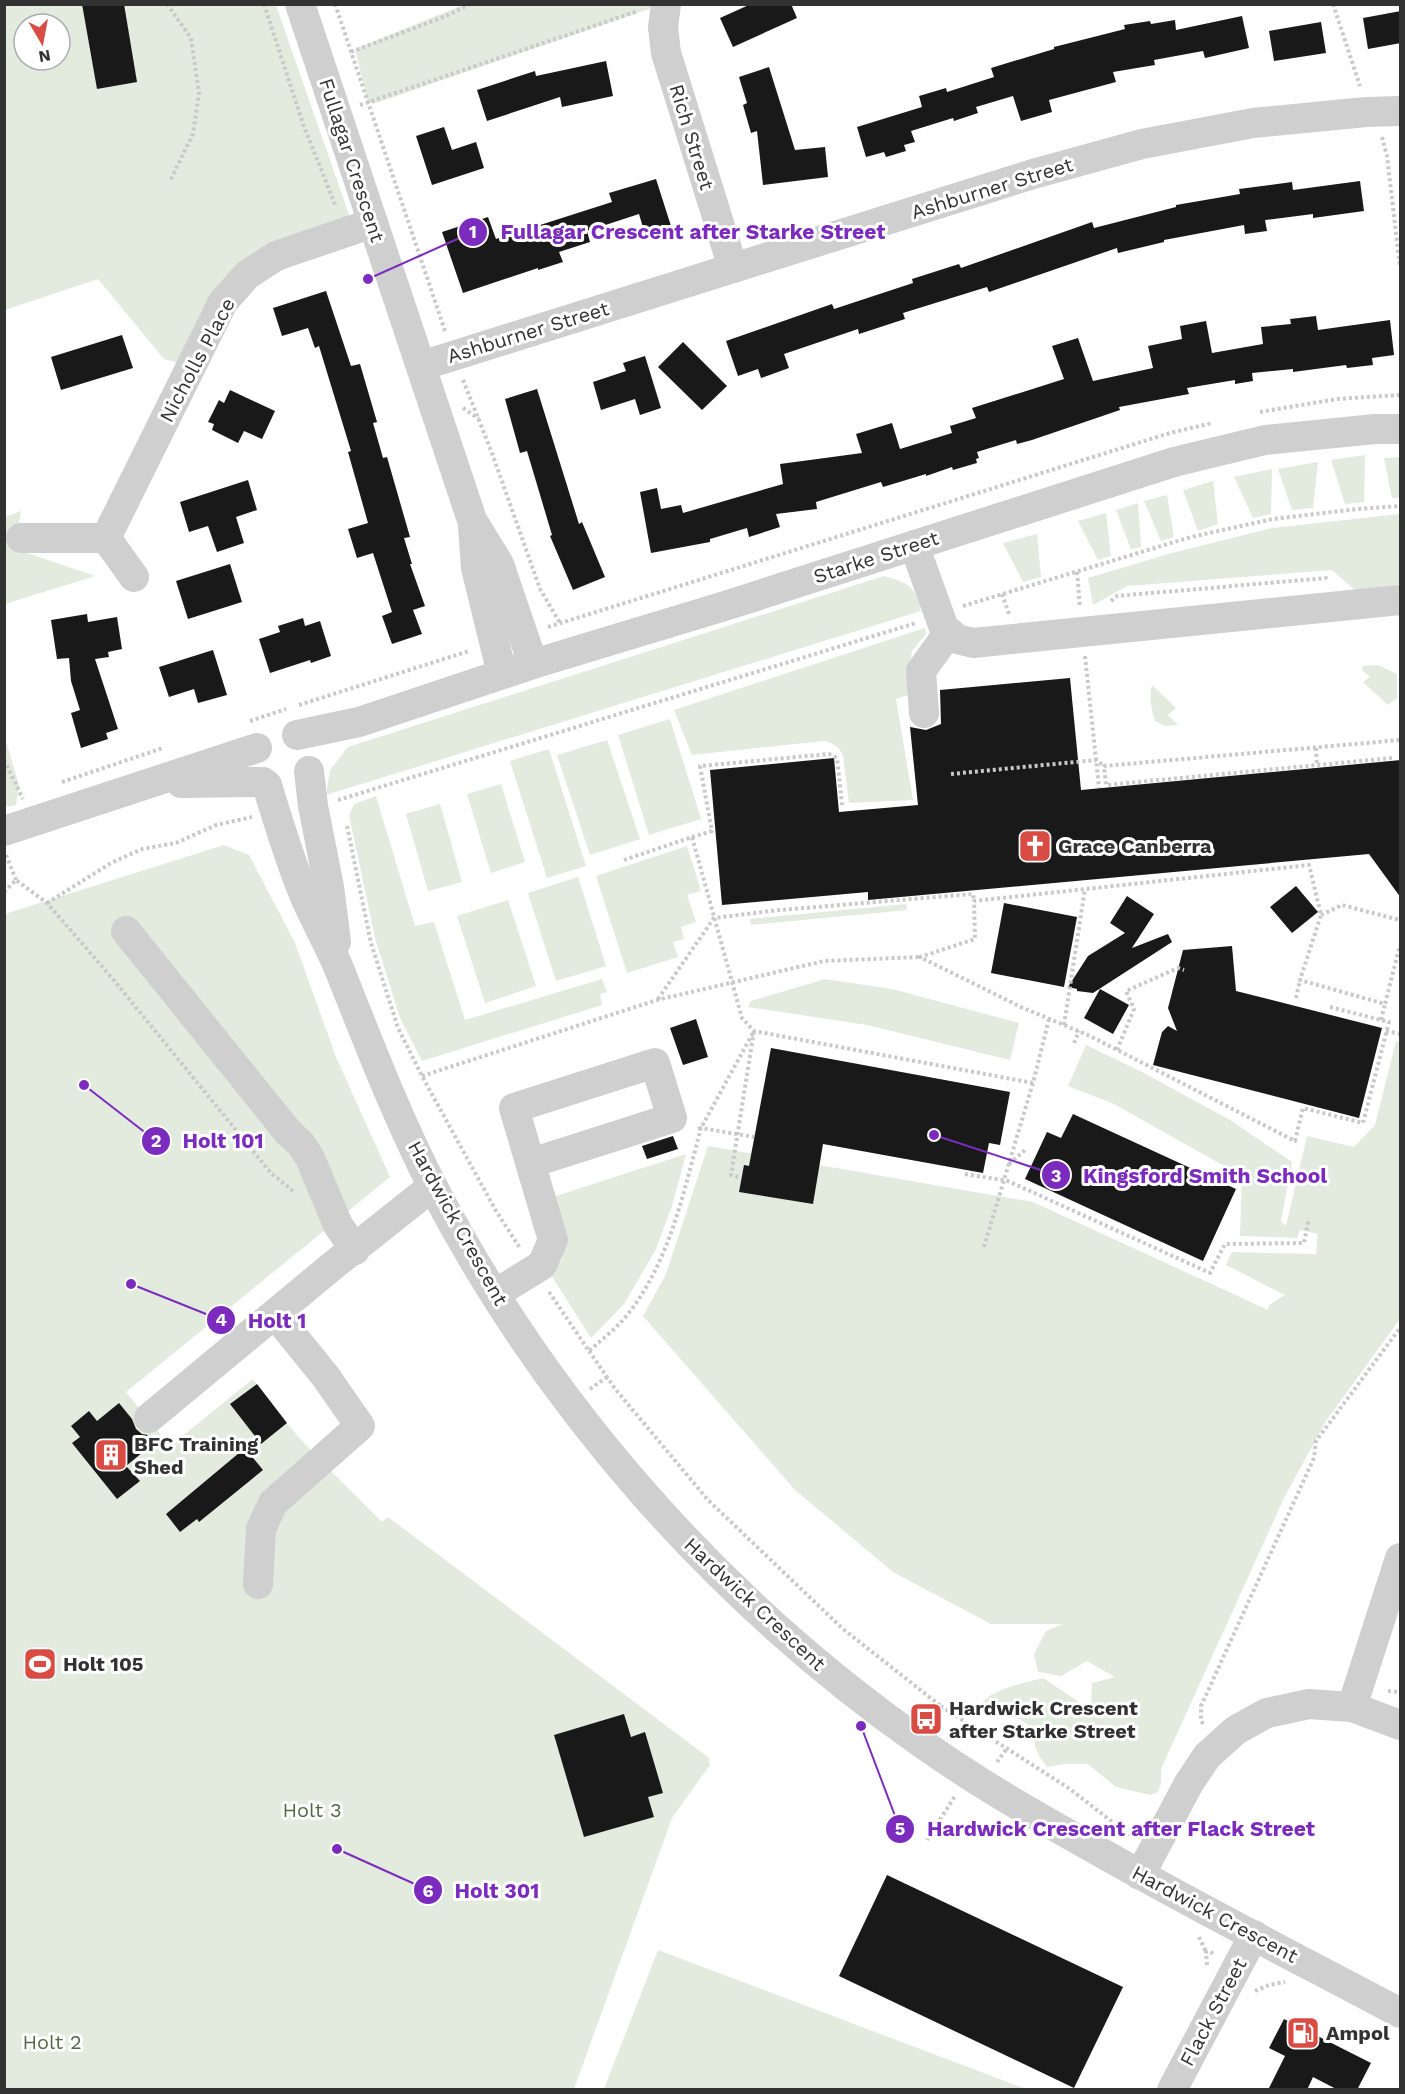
<svg xmlns="http://www.w3.org/2000/svg" width="1405" height="2094" viewBox="0 0 1405 2094" font-family="'Work Sans',sans-serif">
	<rect width="100%" height="100%" fill="#fff"/>
	<g fill="#e3eade" fill-rule="evenodd">
		<path d="M4,5h272l78,224 -78,27 -85,111 -27,-8 -66,-80 -93,31zM24,24h36v36h-36z"/>
		<path d="M463,5h189l-3,4 -276,95 -5,-2 -13,-53z"/>
		<path d="M1365,455l-1,47 -19,2 -14,-44z"/>
		<path d="M1400,457v41h-8l-8,-40z"/>
		<path d="M1318,462l-5,46 -21,2 -14,-41z"/>
		<path d="M1272,469l-1,45 -18,4 -19,-41z"/>
		<path d="M1213,481l5,43 -20,7 -15,-41z"/>
		<path d="M1167,495l7,42 -13,4 -17,-40z"/>
		<path d="M1138,503l3,44 -10,2 -15,-39z"/>
		<path d="M21,511l-2,14 2,26 74,25 -90,28v-87z"/>
		<path d="M1106,513l5,43 -13,4 -20,-39z"/>
		<path d="M1400,514v70l-42,9 -26,-23 -205,16 -34,19 -5,-27 80,-24 104,-26z"/>
		<path d="M1037,534l4,43 -18,5 -20,-39z"/>
		<path d="M884,576c25,7 31,10 37,35l-595,184 4,-25 18,-23z"/>
		<path d="M925,628l1,6 -14,17 -3,19 2,24 -15,5 17,101 -64,3 -6,-48c-4,-8 -10,-12 -19,-14l-132,14 -18,-45z"/>
		<path d="M1378,665l19,9v24l-9,7 -25,-23 7,-5 -8,-7 1,-4z"/>
		<path d="M1152,685l24,23 -8,7 10,10 -13,1 -10,-5c-4,-13 -6,-23 -3,-36z"/>
		<path d="M670,719l31,100 -52,16 -31,-100z"/>
		<path d="M5,738l14,47 -3,20 -11,2z"/>
		<path d="M607,740l33,99 -50,16 -33,-100z"/>
		<path d="M549,749l37,117 -39,12 -37,-117z"/>
		<path d="M501,784l24,78 -34,11 -24,-79z"/>
		<path d="M376,796l39,130 19,-4 31,98 137,-41 5,13 -7,2 2,11 -180,56 -22,-43 -25,-80 -26,-123 5,-11z"/>
		<path d="M440,804l22,78 -34,9 -22,-77z"/>
		<path d="M224,845l25,10 46,88 41,114 54,120 -264,215 44,54 83,-67c36,54 84,97 129,143l6,-5 321,241 1,7 -38,53 -98,271h-569v-1175z"/>
		<path d="M687,846l14,45 -14,4 9,27 -15,5 3,12 -11,3 5,15 -51,16 -31,-97z"/>
		<path d="M578,877l28,89 -50,15 -28,-88z"/>
		<path d="M508,900l28,86 -51,17 -28,-87z"/>
		<path d="M906,904l1,6 -156,15 -1,-6z"/>
		<path d="M825,979l67,10 127,34 -9,37 -143,-35 -119,-18 3,-6z"/>
		<path d="M1396,1041l4,1v277l-74,102 -42,77 -123,271v14l-3,9 -8,3 -34,-8 -28,-23h-23l-18,3c-4,-6 -10,-13 -12,-21 -1,-6 0,-12 -4,-18 -11,-15 -36,-11 -51,-23 11,-16 44,-22 63,-27l48,32 1,-27 23,-6 -28,-16 -26,15 -23,-4 -4,-18 12,-23 17,-7h-72l-98,-52 -98,-82 -152,-174 23,-42 42,-128 325,56 235,108 1,-5 16,-10 -59,-30 6,-13 84,2 2,-20 -18,-4 -3,8 -57,-2 2,-60 -128,-72 -46,-18 18,-41 56,27 88,48 62,42 -11,59 5,5 21,-90 47,11 21,-22z"/>
		<path d="M686,1154l-14,52 -16,43 -32,55 -33,34 -40,-63 11,-16 3,-20 -12,-42z"/>
		<path d="M658,1950l368,139h-422z"/>
	</g>
	<g fill="#191919">
		<path d="M82,4h42l13,78 -40,7z"/>
		<path d="M751,4h40l6,14 -64,29 -13,-29z"/>
		<path d="M1401,11v32l-33,6 -5,-31z"/>
		<path d="M1242,16l7,32 -44,10 -2,-7 -49,9 1,5 -42,7 3,10 -67,18 3,12 -31,9 -8,-25 -37,11 2,6 -24,8 -1,-3 -42,13 4,11 -11,3 2,6 -20,6 -2,-5 -18,5 -9,-30 65,-20 -3,-11 27,-8 1,4 47,-15 -3,-9 63,-19v-2l71,-18 -1,-4 26,-4 1,3 24,-4 1,10z"/>
		<path d="M1321,22l5,31 -52,8 -5,-30z"/>
		<path d="M606,61l7,35 -51,11 -2,-10 -73,24 -10,-31 58,-19 1,5z"/>
		<path d="M769,67l26,83 30,-3 3,30 -65,8 -6,-54 -6,2 -8,-28 4,-2 -8,-26z"/>
		<path d="M444,127l8,23 24,-8 8,26 -52,17 -16,-49z"/>
		<path d="M656,179l15,47 -26,8 -6,-20 -52,17 3,11 -31,10 4,10 -25,8v-2l-75,25 -21,-61 46,-15 8,22 116,-37 -3,-9z"/>
		<path d="M1360,181l4,30 -51,7v-4l-48,6 2,11 -22,3 -1,-9 -80,15v2l-46,11 -1,-5 -128,44 -2,-5 -84,26 2,6 -46,15 -1,-5 -74,25 5,14 -28,10 -3,-9 -20,7 -12,-35 106,-37 2,5 79,-26 -1,-4 47,-15 2,4 131,-46 2,6 82,-21v-2l64,-11 -1,-5 53,-7 1,8z"/>
		<path d="M326,291l25,75 9,-2 17,58 -4,1 10,35 4,-1 23,80 -6,1 8,26h-2l15,42 -12,4 9,24 -30,10 -10,-28 10,-4 -19,-59 -16,5 -9,-29 20,-6 -20,-71 3,-1 -32,-105 -4,2 -7,-20 -26,8 -9,-28z"/>
		<path d="M1316,316l2,14 72,-10 4,35 -22,3 1,7 -26,3 -1,-3 -53,7v-3l-41,4 1,8 -18,3v-4l-48,8 2,6 -70,13 1,3 -88,30 -15,4 -1,-4 -39,12 2,6 -3,1 1,4 -24,7 -1,-3 -26,9v-2l-43,13 -2,-5 -65,20 1,7 -41,5 4,13 -31,10 -2,-9 -37,11v3l-59,11 -11,-61 17,-4 4,21 20,-4 2,8 100,-29 -3,-20 82,-11 -6,-19 36,-11 8,26 52,-16 -2,-7 26,-8 -4,-10 92,-29 -12,-33 26,-8 15,43 60,-13 -5,-22 34,-7 -2,-13 26,-5 6,32 51,-9 -2,-17 30,-3 -1,-5z"/>
		<path d="M122,335l11,33 -72,22 -10,-33z"/>
		<path d="M683,342l44,44 -25,24 -44,-43z"/>
		<path d="M645,356l16,52 -21,7 -5,-16 -34,11 -8,-28 33,-11 -3,-8z"/>
		<path d="M537,389l42,135 3,-2 23,55 -32,13 -23,-54 2,-1 -25,-84 -7,2 -15,-54z"/>
		<path d="M230,390l45,21 -13,28 -18,-8 -6,12 -26,-13 2,-6 -6,-2 11,-22 5,3z"/>
		<path d="M248,480l9,30 -21,7 8,26 -27,9 -9,-26 -19,6 -9,-30z"/>
		<path d="M230,564l12,38 -54,17 -12,-38z"/>
		<path d="M87,614l1,8 29,-5 5,32 -14,3 1,5 -14,2 23,70 -12,4 2,6 -27,9 -10,-35 9,-3 -9,-29 -2,-23 -12,1 -6,-39z"/>
		<path d="M303,618l2,8 15,-5 11,35 -20,7 -1,-3 -40,13 -11,-34 21,-7 -2,-6z"/>
		<path d="M213,650l14,45 -29,8 -4,-14 -25,8 -10,-30z"/>
		<path d="M1070,678l11,112 320,-30v138l-32,-44 -501,46v-8l-146,13 -12,-135 124,-12 5,54 79,-7 -8,-78 16,3 15,-6 -1,-34z"/>
		<path d="M1296,886l22,26 -26,21 -22,-26z"/>
		<path d="M1127,896l27,18 -22,34 36,-14 4,8 -79,51 -16,-2v-2l-9,-2 20,-31 37,-23 -15,-10z"/>
		<path d="M1004,903l73,14 -13,70 -73,-14z"/>
		<path d="M1232,946l4,45 146,37 -23,90 -206,-53 9,-33 6,-6 9,5 -9,-23 15,-58z"/>
		<path d="M1100,989l29,16 -16,29 -29,-16z"/>
		<path d="M696,1019l12,38 -25,8 -13,-37z"/>
		<path d="M771,1048l239,44 -10,53 -11,-2 -6,30 -160,-29 -10,60 -74,-12 5,-27 5,1z"/>
		<path d="M1073,1114l163,75 -33,72 -178,-82 22,-47 14,6z"/>
		<path d="M673,1136l5,13 -31,10 -5,-13z"/>
		<path d="M257,1384l30,39 -26,21 -31,-40z"/>
		<path d="M119,1403l13,16 4,10 6,5 6,1 6,8 -28,23 14,15 -23,18 -45,-56 8,-6 -9,-11 18,-15 8,10z"/>
		<path d="M245,1448l18,22 -64,52 -2,-3 -17,13 -14,-18z"/>
		<path d="M624,1714l7,23 14,-5 18,61 -15,4 6,20 -70,20 -30,-102z"/>
		<path d="M887,1875l236,112 -49,101 -235,-112z"/>
		<path d="M1284,2019l87,44 -14,27h-19l-25,-13 -6,13h-39l17,-34 -16,-8z"/>
	</g>
	<g fill="none" stroke-linecap="round" stroke-linejoin="round">
		<g stroke="#c9c9c9" stroke-width="4" stroke-dasharray="3 3" stroke-linecap="butt">
			<path d="M167,4l24,34 8,55 -6,41 -23,47"/>
			<path d="M264,4l39,120 33,83"/>
			<path d="M335,4l110,327"/>
			<path d="M1333,4l27,82"/>
			<path d="M351,52l95,-36 24,-12"/>
			<path d="M360,105l278,-94"/>
			<path d="M1382,137l5,19 13,111"/>
			<path d="M463,380l29,73 48,136 20,34"/>
			<path d="M463,408l16,11"/>
			<path d="M1260,412l77,-13 63,-4"/>
			<path d="M1077,572l3,35"/>
			<path d="M1002,594l7,20"/>
			<path d="M1111,601l6,-5 209,-18 2,2"/>
			<path d="M963,606l228,-69 82,-18 85,-10 42,-3"/>
			<path d="M548,627l622,-194 42,-10"/>
			<path d="M1085,656l14,132"/>
			<path d="M299,705l170,-54"/>
			<path d="M250,721l36,-12"/>
			<path d="M1316,748l1,17"/>
			<path d="M1392,758l-286,27 -2,-19 296,-26"/>
			<path d="M4,760l19,39"/>
			<path d="M951,774l145,-14 8,6"/>
			<path d="M62,782l101,-34"/>
			<path d="M338,800l578,-177"/>
			<path d="M347,826l24,117 27,85 24,48 74,135 24,37"/>
			<path d="M692,837l20,-6 -12,-65 129,-12 8,4 5,47"/>
			<path d="M6,855l10,25"/>
			<path d="M624,860l68,-23 50,181 12,13 279,52"/>
			<path d="M4,892l12,-12 31,23 65,75 159,195 22,18"/>
			<path d="M47,903l64,-40 31,-14 34,-6 40,-18 36,-8"/>
			<path d="M1321,915l21,-10 58,15"/>
			<path d="M1296,998l4,-18"/>
			<path d="M658,999l56,-81 65,-8 194,-16 1,7"/>
			<path d="M1330,1007l59,15 -26,101 -60,-15 -8,33 -205,-105 -69,-29 -101,-50 55,-18 -1,-38 335,-36 12,50 -21,65 85,24 15,-59"/>
			<path d="M1381,1020l4,-16"/>
			<path d="M1064,1025l21,-136"/>
			<path d="M1386,1031l14,3"/>
			<path d="M1074,1043l5,-12"/>
			<path d="M1117,1050l17,-41 -8,-18 52,-23 6,2"/>
			<path d="M422,1076l235,-76 167,-39 96,-4"/>
			<path d="M698,1129l3,-1 53,-97 -23,144 10,3"/>
			<path d="M1009,1164l16,-14"/>
			<path d="M965,1174l43,7 202,92 15,-29 79,-1 5,-25"/>
			<path d="M984,1247l49,-164 16,-64"/>
			<path d="M549,1292l40,59c11,-10 24,-20 34,-31 46,-54 60,-126 78,-192l53,9"/>
			<path d="M589,1351l27,39 92,110 135,129 99,78"/>
			<path d="M590,1389l17,-12"/>
			<path d="M1388,1691l12,1"/>
			<path d="M935,1719l7,-12 128,82 59,46"/>
			<path d="M1203,1724l-2,-4v-14l113,-248 2,-17 84,-113"/>
			<path d="M997,1762l10,-14"/>
			<path d="M927,1840l28,-44"/>
			<path d="M1199,1937l7,15"/>
			<path d="M1207,1965l-1,-13 3,-1 5,3"/>
			<path d="M1255,1991l14,-6 16,-3"/>
		</g>
		<g stroke="#cfcfcf" stroke-width="30">
			<path d="M300,4l172,516 27,44 34,100"/>
			<path d="M666,4l-3,23 3,26 67,215"/>
			<path d="M421,366l612,-192 109,-30 111,-21 113,-11 34,-1"/>
			<path d="M473,526l3,42 26,106"/>
			<path d="M21,538h85l117,-236 24,-27 29,-19 97,-33"/>
			<path d="M106,538l28,39"/>
			<path d="M914,545l30,83 13,11 16,4 427,-43"/>
			<path d="M924,713l-3,-42 28,-39"/>
			<path d="M297,735l62,-13 174,-58 195,-59 446,-143 91,-22 110,-11h25"/>
			<path d="M309,771l4,35 16,81 7,55"/>
			<path d="M181,783l82,-1"/>
			<path d="M267,785c11,36 22,73 36,107 11,27 26,52 37,79 29,73 57,146 93,216 115,221 286,414 490,557 62,44 127,80 193,117 94,53 190,102 284,152"/>
			<path d="M4,831l253,-83"/>
			<path d="M126,931l162,201 13,12 9,14 28,67 17,25"/>
			<path d="M495,1294l47,-29 11,-25 -39,-132 141,-45 17,55 -141,45"/>
			<path d="M149,1418l187,-155 97,-77"/>
			<path d="M258,1584l3,-55 12,-26 87,-77 -34,-49 -51,-63"/>
			<path d="M1352,1707l48,-149"/>
			<path d="M1140,1875l49,-92 18,-27 29,-26 31,-17 42,-9 43,3 48,18"/>
			<path d="M1172,2090l82,-155"/>
		</g>
	</g>
	<defs>
		<g id="church-square" transform="scale(1.725)"><rect x="-9" y="-9" width="18" height="18" rx="4" fill="#d84c44" stroke="#fff"/><path d="M-1.2-6h2.4v3.5h3.3v2.4h-3.3V6h-2.4V-.1h-3.3v-2.4h3.3Z" fill="#fff"/></g>
		<g id="building-square" transform="scale(1.725)"><rect x="-9" y="-9" width="18" height="18" rx="4" fill="#d84c44" stroke="#fff"/><path d="M-4-6H4V6H1V3H-1V6H-4ZM-2.5-4.3h1.7v1.8h-1.7ZM.8-4.3h1.7v1.8H.8ZM-2.5-1h1.7V.8h-1.7ZM.8-1h1.7V.8H.8Z" fill="#fff"/></g>
		<g id="stadium-square" transform="scale(1.725)"><rect x="-9" y="-9" width="18" height="18" rx="4" fill="#d84c44" stroke="#fff"/><path d="M0-5a6.5 5 0 1 0 0 10a6.5 5 0 1 0 0-10ZM-3.5-1.8h7v3.6h-7Z" fill="#fff"/></g>
		<g id="bus-square" transform="scale(1.725)"><rect x="-9" y="-9" width="18" height="18" rx="4" fill="#d84c44" stroke="#fff"/><path d="M-5-6H5V4H4V6H2V4H-2V6H-4V4H-5ZM-3.5-4V0h7V-4ZM-3.5 1.2v1.5H-2V1.2ZM2 1.2v1.5H3.5V1.2Z" fill="#fff"/></g>
		<g id="fuel-square" transform="scale(1.725)"><rect x="-9" y="-9" width="18" height="18" rx="4" fill="#d84c44" stroke="#fff"/><path d="M-5.5-6h7V0h2V4h1.3V-2.5L3-4.5l.8-.8L6-3V5H2.5V1h-1V6h-7ZM-4.2-4.7v3.2H.2V-4.7Z" fill="#fff"/></g>
	</defs>
	<g fill-rule="evenodd">
		<use href="#church-square" x="1035" y="846"/>
		<use href="#building-square" x="111" y="1455"/>
		<use href="#stadium-square" x="40" y="1664"/>
		<use href="#bus-square" x="926" y="1719"/>
		<use href="#fuel-square" x="1303" y="2033"/>
	</g>
	<g text-anchor="middle" stroke-width="6" stroke-linejoin="round" paint-order="stroke">
		<g font-size="20" fill="#323232" stroke="#fff">
			<text transform="translate(692 137) rotate(73)" y="7">Rich Street</text>
			<text transform="translate(352 160) rotate(72)" y="7">Fullagar Crescent</text>
			<text transform="translate(992 188) rotate(-17)" y="7">Ashburner Street</text>
			<text transform="translate(528 332) rotate(-17)" y="7">Ashburner Street</text>
			<text transform="translate(197 360) rotate(-62)" y="7">Nicholls Place</text>
			<text transform="translate(876 557) rotate(-18)" y="7">Starke Street</text>
			<text transform="translate(458 1223) rotate(61)" y="7">Hardwick Crescent</text>
			<text transform="translate(755 1604) rotate(43)" y="7">Hardwick Crescent</text>
			<text transform="translate(1215 1914) rotate(28)" y="7">Hardwick Crescent</text>
			<text transform="translate(1213 2012) rotate(-62)" y="7">Flack Street</text>
		</g>
		<g font-size="20" font-weight="bold" fill="#323232" stroke="#fff" text-anchor="start">
			<text x="1058" y="853">Grace Canberra</text>
			<text x="134" y="1451">BFC Training<tspan x="134" dy="23">Shed</tspan></text>
			<text x="63" y="1671">Holt 105</text>
			<text x="949" y="1715">Hardwick Crescent<tspan x="949" dy="23">after Starke Street</tspan></text>
			<text x="1326" y="2040">Ampol</text>
		</g>
		<g font-size="20" fill="#506b42" stroke="#fff">
			<text x="312" y="1817">Holt 3</text>
			<text x="52" y="2049">Holt 2</text>
		</g>
	</g>
	<path fill="none" stroke="#7b2cbf" stroke-width="2" d="M368 279L473 232M84 1085L156 1141M934 1135L1056 1175M131 1284L221 1320M861 1726L900 1829M337 1849L428 1890"/>
	<g fill="#7b2cbf" stroke="#fff" stroke-width="2">
		<circle cx="368" cy="279" r="6"/>
		<circle cx="84" cy="1085" r="6"/>
		<circle cx="934" cy="1135" r="6"/>
		<circle cx="131" cy="1284" r="6"/>
		<circle cx="861" cy="1726" r="6"/>
		<circle cx="337" cy="1849" r="6"/>
		<circle cx="473" cy="232" r="15"/>
		<circle cx="156" cy="1141" r="15"/>
		<circle cx="1056" cy="1175" r="15"/>
		<circle cx="221" cy="1320" r="15"/>
		<circle cx="900" cy="1829" r="15"/>
		<circle cx="428" cy="1890" r="15"/>
	</g>
	<g font-size="18" text-anchor="middle" font-weight="bold" fill="#fff">
		<text x="473" y="238">1</text>
		<text x="156" y="1147">2</text>
		<text x="1056" y="1182">3</text>
		<text x="221" y="1326">4</text>
		<text x="900" y="1835">5</text>
		<text x="428" y="1897">6</text>
	</g>
	<g font-size="21" text-anchor="middle" font-weight="bold" fill="#7b2cbf" stroke="#fff" stroke-width="6" stroke-linejoin="round" paint-order="stroke">
		<text x="693" y="239">Fullagar Crescent after Starke Street</text>
		<text x="223" y="1148">Holt 101</text>
		<text x="1205" y="1183">Kingsford Smith School</text>
		<text x="277" y="1328">Holt 1</text>
		<text x="1121" y="1836">Hardwick Crescent after Flack Street</text>
		<text x="497" y="1898">Holt 301</text>
	</g>
	<rect width="1405" height="2094" fill="none" stroke="#323232" stroke-width="12"/>
	<g transform="translate(42 42) rotate(170)"><circle r="28" fill="#ffffff" stroke="#adadad" stroke-width="1.5"/>
	<path d="M0-4.5L10 22L0 15L-10 22Z" fill="#d84c44"/>
	<text y="-9" font-size="16" font-weight="bold" text-anchor="middle" fill="#323232">N</text>
	</g>
</svg>
